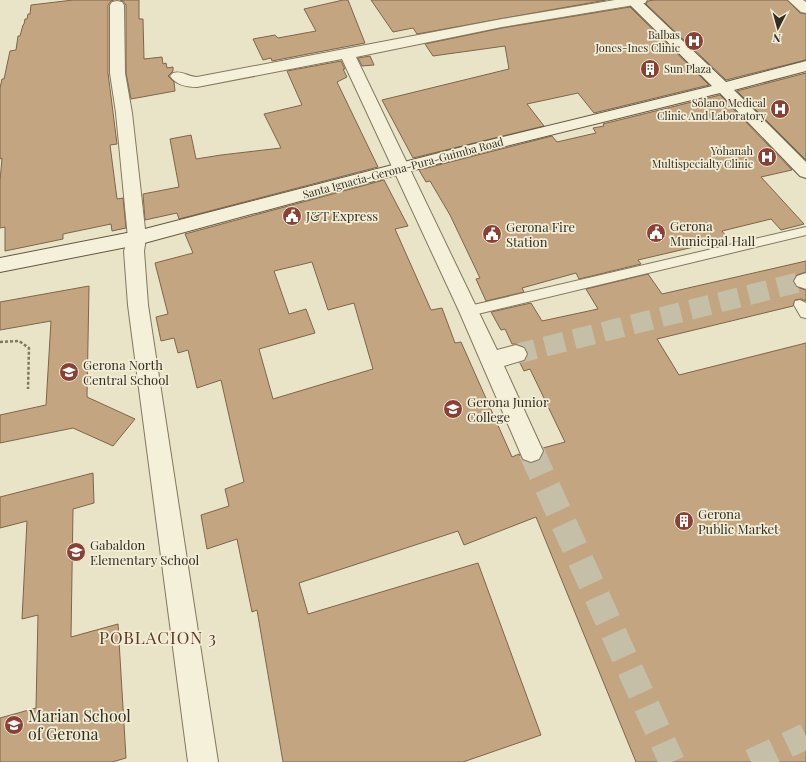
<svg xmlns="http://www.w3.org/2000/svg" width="806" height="762" viewBox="0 0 806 762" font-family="'Playfair Display',serif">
	<rect width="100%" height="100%" fill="#e9e4c8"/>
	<g fill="#c3a582" stroke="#7f6548" fill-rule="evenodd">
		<path d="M73,0h41l-3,1 -3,4v68l9,71 -7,1 7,54 6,-1 3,30 -14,3 -1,-7 -48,10v5l-58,12v-24l-5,1v-47l2,-23 -2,1v-71l2,-9h2l6,-28 6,-1 2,-14h2l3,-11 1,-1 1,-5h2l1,-5h2l1,-9z"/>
		<path d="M120,0h19v19h4l1,40 18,-2 1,7 3,-1 1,5 6,-1v4l-5,5 6,6 1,9 -44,8 -5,-26v-68l-3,-4z"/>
		<path d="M343,0h5l17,43 -93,18 -1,-3 -8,2 -10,-21 22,-4 3,3 38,-7 -12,-22z"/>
		<path d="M371,0h235l-189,34 -4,-6 -20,4z"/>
		<path d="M654,0h133l13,13 6,1v46l-80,20 -80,-76 2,-3z"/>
		<path d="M630,7l79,78 -115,28 -16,-20 -51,11 17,22 -131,32 -31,-58 127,-31 -4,-23 -72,10 -8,-12 77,-16z"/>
		<path d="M370,56l4,9 -12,1 -4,-8z"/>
		<path d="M341,61l4,8h-2l4,8 -10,5 41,85 -199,52 -2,-6 -32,7 -2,-26 36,-7 -9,-48 21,-4 5,24 25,-4 60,-7 -17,-34 38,-9 -15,-34z"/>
		<path d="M806,73v87l-69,-69z"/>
		<path d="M720,95l72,75 -31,7 43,47 -23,6 -10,-11 -49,12 6,8 -90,21 3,4 -62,15 -3,-6 -54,15 2,4 -38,9 -10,-22 4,-1 -30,-63 -20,-34 -4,1 -7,-12 133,-34 5,6 39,-9 -3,-5 11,-2 -1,-2z"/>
		<path d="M384,180l24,46 -13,3 36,81 11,-2 13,35 6,-1 51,115 7,-3 3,6 8,3 10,-3 4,-8 -1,-4 22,-6 -35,-73 -6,2 -4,-8 5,-2 3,-6 -3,-8 -8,-3h-5l-7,-15 -4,1 -10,-18 40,-9 11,18 56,-12 -12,-20 62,-15 14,20 144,-33v11l-9,3 -4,5 4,7 9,3v11l-5,-2 -6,1 -2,6 -136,33 22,36 127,-32v419h-170l-100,-245 -72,28 -6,-14 -159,52 9,31 170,-51 63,172 -78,27h-180l-26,-152 -5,2 -15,-73 -30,10 -6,-34 28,-9 -4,-17 19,-7 -23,-102 -24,8 -9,-38 -10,3 -4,-15 -13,3 -5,-24 12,-3 -13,-51 38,-10 -8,-19zM312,262l16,48 26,-7 19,66 -100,30 -14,-50 56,-16 -9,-24 -17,5 -15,-43z"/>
		<path d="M89,286l-2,111 48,22 -22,27 -40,-18 -73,15v-28l46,-10 5,-84 -51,9v-28z"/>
		<path d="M93,473l1,30 -21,6 -2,128 47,-13 8,134 -14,4h-112v-44l36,-10 2,-93 -16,4 5,-98 -27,7v-31z"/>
	</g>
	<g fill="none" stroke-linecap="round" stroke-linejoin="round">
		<path stroke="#c5bfa7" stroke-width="20" stroke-dasharray="20 10" stroke-linecap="butt" d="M516,354l288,-73"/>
		<g stroke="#c5bfa7" stroke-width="26" stroke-dasharray="26 14" stroke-linecap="butt">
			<path d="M531,451l141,311"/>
			<path d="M751,762l55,-26"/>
		</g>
		<g stroke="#83775f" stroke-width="2">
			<g id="service">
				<path d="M806,227v8l-337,81 -5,-1 -2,-4 2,-4 5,-1z"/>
				<path d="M800,300l6,3v15l-5,-1 -7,-12 1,-4z"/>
			</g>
		</g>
		<g stroke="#83775f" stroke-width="2">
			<g id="minor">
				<path d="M615,0h32l-2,3 -5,1 -138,23 -146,30 141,293 19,-5 8,3 3,6 -3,6 -20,6 39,85 -4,8 -8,3 -8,-3 -64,-148 -117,-252 -145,28c-10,0 -21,-2 -27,-11l3,-3c9,-3 15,4 24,4l305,-58z"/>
				<path d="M788,0h15l3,2v11l-5,-1z"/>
				<path d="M117,1l5,1 2,3 1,68 7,40 14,125 -2,13 4,54 70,457h-30l-60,-457 -4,-54 4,-13 -12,-125 -6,-40v-68l2,-3z"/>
				<path d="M806,273v16l-9,-3 -3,-5 3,-5z"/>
			</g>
		</g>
		<g stroke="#655842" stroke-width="2">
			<path id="secondary" d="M625,0h15l86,82 80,-21v10l-72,19 72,72v16l-6,-2 -80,-83 -250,62 -333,90 -137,27v-14l137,-27 333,-86 242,-59z"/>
		</g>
		<path stroke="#83775f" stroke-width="2.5" stroke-dasharray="3 2" stroke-linecap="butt" d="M0,342l19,-1 10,7 -1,41"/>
		<use href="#service" fill="#f5f0da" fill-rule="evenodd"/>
		<use href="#minor" fill="#f5f0da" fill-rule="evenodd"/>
		<use href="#secondary" fill="#f5f0da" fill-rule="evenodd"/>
	</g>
	<defs>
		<g id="hospital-disc" transform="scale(1)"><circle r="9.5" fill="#8b4036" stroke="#f2edd6"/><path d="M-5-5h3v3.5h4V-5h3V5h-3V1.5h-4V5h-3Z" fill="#fff"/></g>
		<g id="building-disc" transform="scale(1)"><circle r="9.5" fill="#8b4036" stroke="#f2edd6"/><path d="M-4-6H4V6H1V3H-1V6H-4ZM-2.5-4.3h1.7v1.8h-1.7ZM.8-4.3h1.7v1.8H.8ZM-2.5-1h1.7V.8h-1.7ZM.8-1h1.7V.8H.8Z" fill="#fff"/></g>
		<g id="civic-disc" transform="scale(1)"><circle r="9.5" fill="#8b4036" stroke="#f2edd6"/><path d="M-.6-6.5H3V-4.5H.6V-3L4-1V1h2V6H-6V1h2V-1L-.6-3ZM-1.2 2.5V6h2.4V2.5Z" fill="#fff"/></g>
		<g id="school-disc" transform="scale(1)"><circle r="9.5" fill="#8b4036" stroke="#f2edd6"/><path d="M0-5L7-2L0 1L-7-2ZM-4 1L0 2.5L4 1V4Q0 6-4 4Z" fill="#fff"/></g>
		<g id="university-disc" transform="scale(1)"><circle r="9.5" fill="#8b4036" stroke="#f2edd6"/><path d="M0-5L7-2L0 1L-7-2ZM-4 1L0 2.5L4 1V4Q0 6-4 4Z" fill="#fff"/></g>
	</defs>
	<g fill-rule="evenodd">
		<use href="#hospital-disc" x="694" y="41"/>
		<use href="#building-disc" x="650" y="69"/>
		<use href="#hospital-disc" x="780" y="109"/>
		<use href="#hospital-disc" x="767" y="157"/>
		<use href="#civic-disc" x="292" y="216"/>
		<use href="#civic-disc" x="656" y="233"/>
		<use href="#civic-disc" x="492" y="234"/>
		<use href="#school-disc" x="69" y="372"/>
		<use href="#university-disc" x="453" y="409"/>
		<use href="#building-disc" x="684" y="521"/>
		<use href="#school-disc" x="76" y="552"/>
		<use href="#school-disc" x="14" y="725"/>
	</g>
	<g text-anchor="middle" stroke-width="3.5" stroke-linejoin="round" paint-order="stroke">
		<g font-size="11" fill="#352d21" stroke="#f2edd6" text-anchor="end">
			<text x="680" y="39">Balbas<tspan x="680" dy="13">Jones-Ines Clinic</tspan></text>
			<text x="664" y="73" text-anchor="start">Sun Plaza</text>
			<text x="766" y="107">Solano Medical<tspan x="766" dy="13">Clinic And Laboratory</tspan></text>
			<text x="753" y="155">Yohanah<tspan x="753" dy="13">Multispecialty Clinic</tspan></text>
		</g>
		<g font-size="11" fill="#352d21" stroke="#f2edd6">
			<text transform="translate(403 168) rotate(-15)" y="4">Santa Ignacia-Gerona-Pura-Guimba Road</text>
		</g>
		<g font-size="13" fill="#352d21" stroke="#f2edd6" text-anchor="start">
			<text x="306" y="221">J&amp;T Express</text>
			<text x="670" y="231">Gerona<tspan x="670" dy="15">Municipal Hall</tspan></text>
			<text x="506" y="232">Gerona Fire<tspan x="506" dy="15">Station</tspan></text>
			<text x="83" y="370">Gerona North<tspan x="83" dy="15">Central School</tspan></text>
			<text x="467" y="407">Gerona Junior<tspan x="467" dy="15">College</tspan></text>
			<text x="698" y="519">Gerona<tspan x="698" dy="15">Public Market</tspan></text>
			<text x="90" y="550">Gabaldon<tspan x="90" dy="15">Elementary School</tspan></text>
		</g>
		<g font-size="16" fill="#352d21" stroke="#f2edd6" text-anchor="start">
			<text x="28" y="722">Marian School<tspan x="28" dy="18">of Gerona</tspan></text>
		</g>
		<g font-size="17" letter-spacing="1" fill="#5d3825" stroke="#f2edd6">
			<text x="158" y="644">POBLACION 3</text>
		</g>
	</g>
	<g transform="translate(778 28) rotate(186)" stroke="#f2edd6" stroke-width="3" paint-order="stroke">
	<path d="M0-3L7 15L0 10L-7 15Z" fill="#352d21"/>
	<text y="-6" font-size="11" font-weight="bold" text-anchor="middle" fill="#352d21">N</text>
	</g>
</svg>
